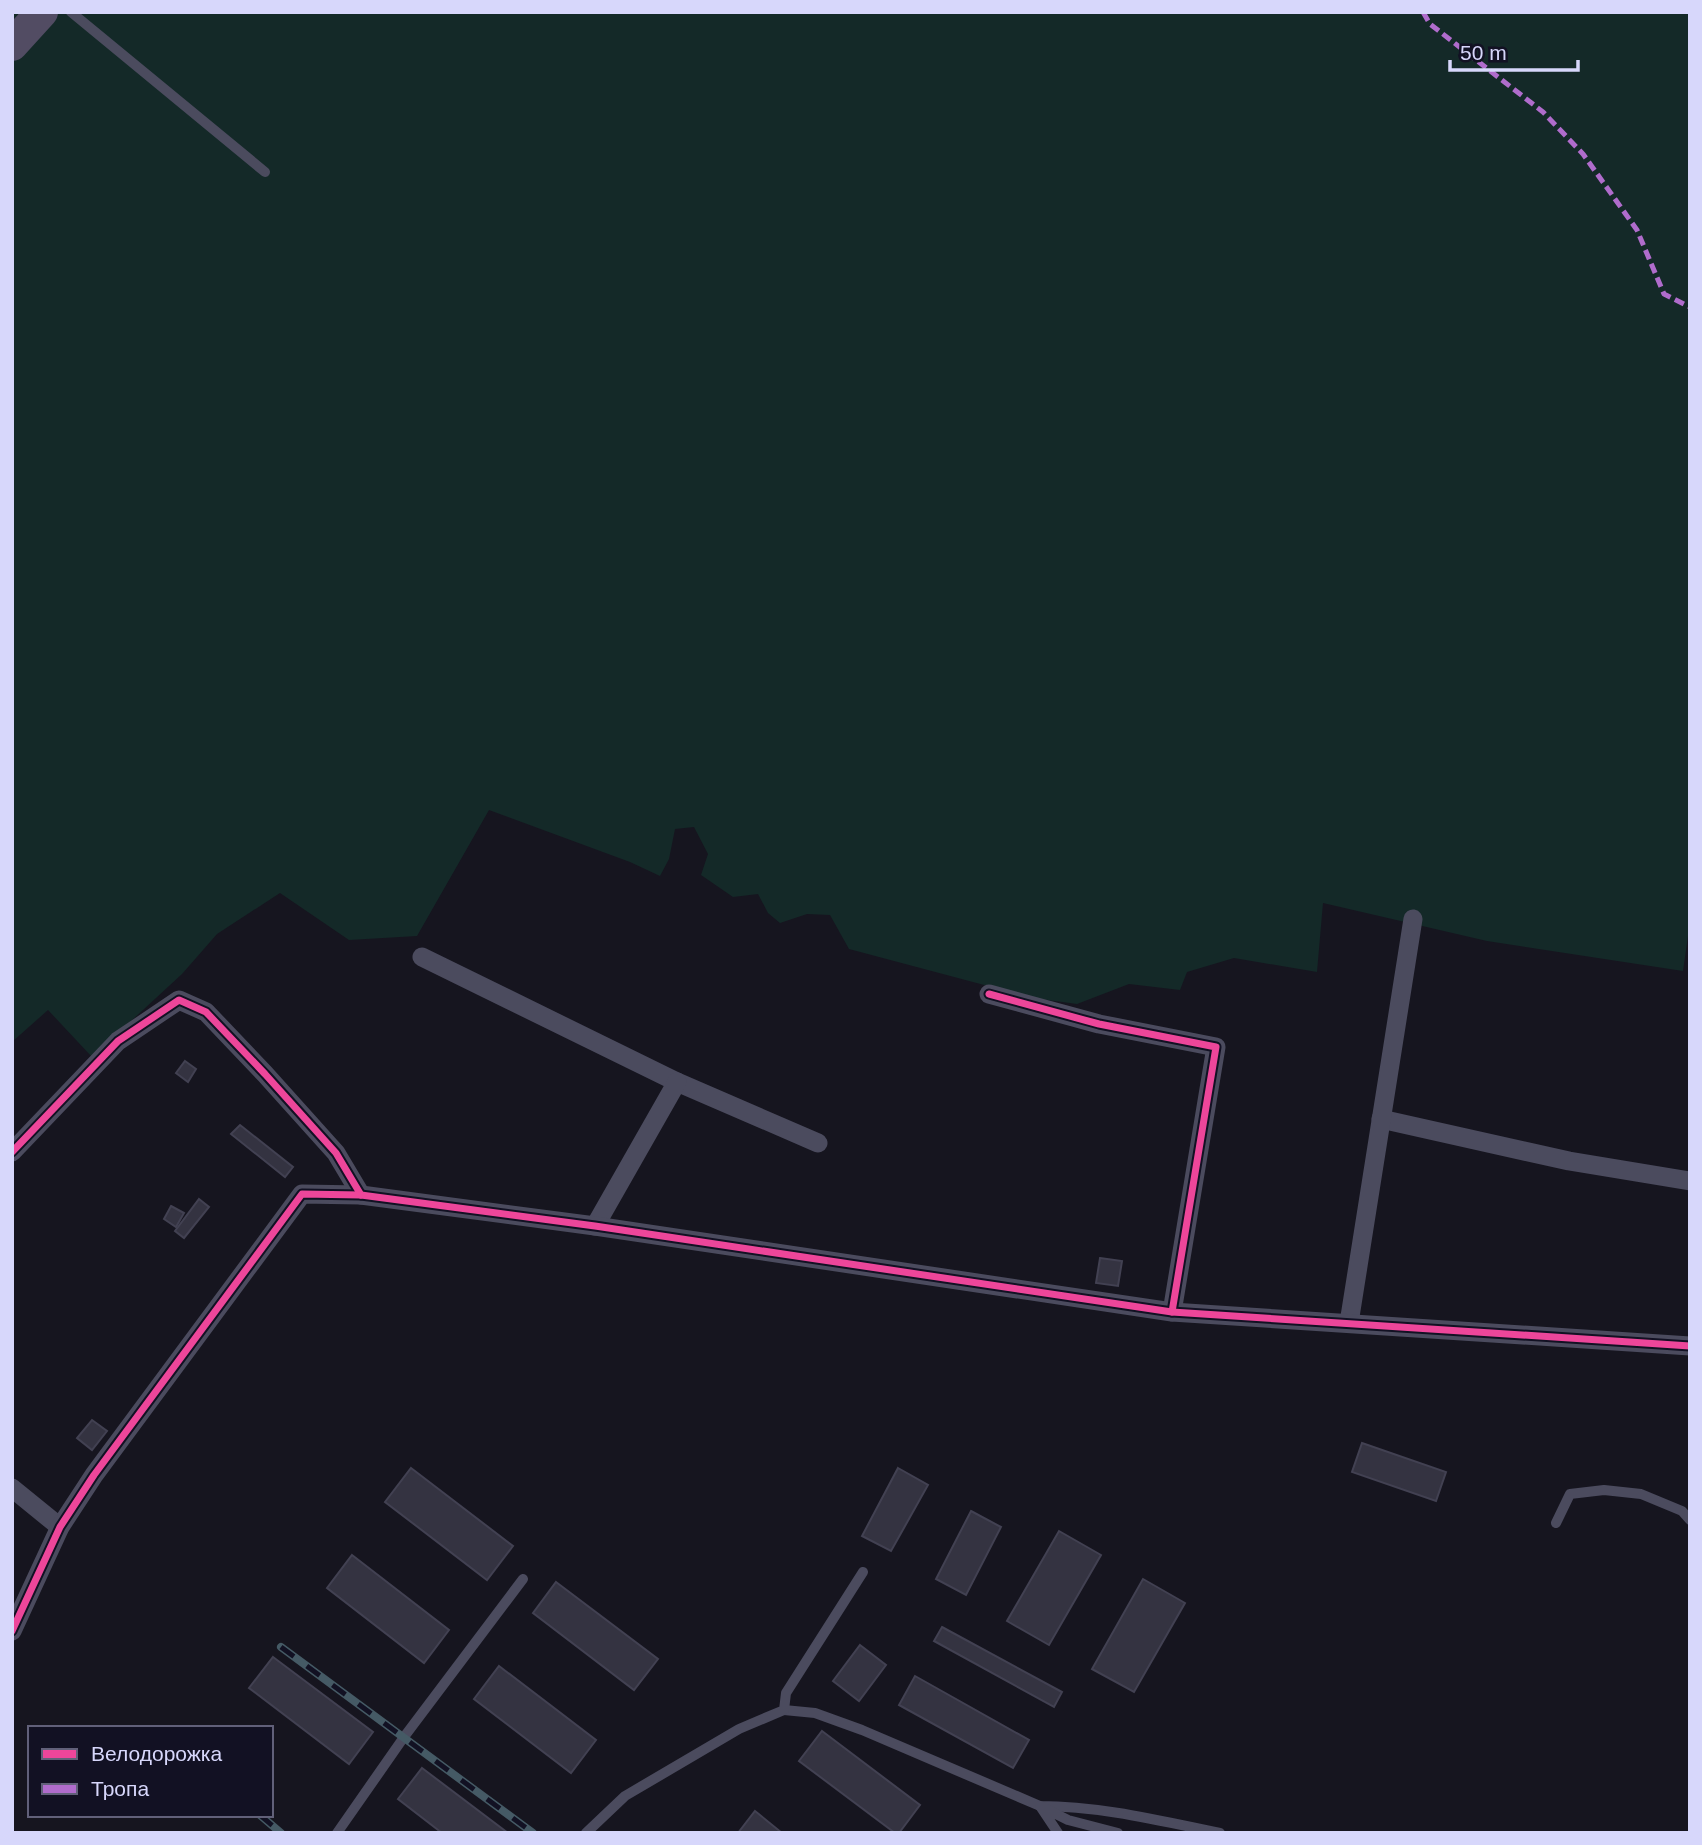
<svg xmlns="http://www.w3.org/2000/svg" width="1702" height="1845" viewBox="0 0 1702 1845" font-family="Helvetica,sans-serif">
	<rect width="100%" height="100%" fill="#16151f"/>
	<path fill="#142928" d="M12,12h1678v910l-7,49 -196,-30 -164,-38 -6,69 -83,-14 -47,14 -7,18 -51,-6 -52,20 -44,-6 -184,-49 -19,-34 -23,-1 -27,9 -12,-10 -10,-19 -25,3 -32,-22 7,-21 -14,-27 -19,2 -6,30 -9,17 -30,-14 -141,-52 -72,126 -68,4 -69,-47 -63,41 -35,40 -90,83 -44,-47 -36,32z"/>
	<g fill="#343341" stroke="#424152" stroke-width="2">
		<path d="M185,1061l11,8 -8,13 -12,-9z"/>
		<path d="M240,1125l53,42 -8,10 -54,-43z"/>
		<path d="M199,1199l10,8 -25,31 -9,-7z"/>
		<path d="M171,1206l13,7 -8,14 -12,-8z"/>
		<path d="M1100,1258l22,3 -4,25 -22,-3z"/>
		<path d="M92,1420l15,11 -15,19 -15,-12z"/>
		<path d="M1362,1443l84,29 -10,29 -84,-29z"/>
		<path d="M411,1468l102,78 -26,34 -102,-78z"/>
		<path d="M898,1468l30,17 -37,66 -29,-15z"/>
		<path d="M971,1511l30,16 -35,68 -30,-16z"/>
		<path d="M1059,1531l42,24 -52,90 -42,-24z"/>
		<path d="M352,1555l97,75 -25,33 -97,-75z"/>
		<path d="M1143,1579l42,24 -51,89 -42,-23z"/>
		<path d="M556,1582l102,77 -24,31 -101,-77z"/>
		<path d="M942,1627l120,65 -8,15 -120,-66z"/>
		<path d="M860,1645l26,20 -27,36 -26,-20z"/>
		<path d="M273,1657l100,75 -24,32 -100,-76z"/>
		<path d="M499,1666l97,74 -25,33 -97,-74z"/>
		<path d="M915,1676l114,64 -16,28 -114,-63z"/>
		<path d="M822,1731l98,74 -21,28h-4l-96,-72z"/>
		<path d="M422,1768l86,65h-66l-44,-34z"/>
		<path d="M755,1811l27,22h-44z"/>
	</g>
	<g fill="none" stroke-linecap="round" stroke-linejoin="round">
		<g stroke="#4b4b5e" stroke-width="10">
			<path d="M71,12l194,160"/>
			<path d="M1556,1523l14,-29 34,-4 37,4 41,17 8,9"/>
			<path d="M784,1710l31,3 47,17 178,76c60,0 121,15 180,27"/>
			<path d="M337,1833l67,-96 119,-158"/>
			<path d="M586,1833l39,-37 114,-67 45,-19 2,-17 77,-121"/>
			<path d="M1058,1833l-18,-27 28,14 50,13"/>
		</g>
		<g stroke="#4b4b5e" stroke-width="19">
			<path d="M422,957l255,125 141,61"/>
			<path d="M989,994l110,30 117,23 -44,265"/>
			<path d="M1381,1119l188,42 121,20"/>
			<path d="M12,1152l106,-111 61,-41 27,12 59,62 71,79 25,42"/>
			<path d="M595,1226l82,-144"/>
			<path d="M1349,1323l64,-404"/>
			<path d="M12,1488l48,39"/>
			<path d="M12,1631l48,-104 34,-52 208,-281 59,1 234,31 577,86 518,34"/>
		</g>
		<path stroke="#524c63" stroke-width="32" d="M12,45l30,-33"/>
		<g stroke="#455a65" stroke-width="8">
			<g id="rail">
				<path d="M281,1647l252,186"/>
				<path d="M260,1815l21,18"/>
			</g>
		</g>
		<use href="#rail" stroke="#121123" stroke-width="5" stroke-dasharray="16" stroke-linecap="butt"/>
		<path stroke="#b06ccc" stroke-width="5" stroke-dasharray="10 5" stroke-linecap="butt" d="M1423,12l7,12 113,88 40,42 54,76 27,64 26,13"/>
		<g stroke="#121123" stroke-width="11">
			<g id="cycleway">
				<path d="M989,994l110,30 117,23 -44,265"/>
				<path d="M12,1152l106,-111 61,-41 27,12 59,62 71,79 25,42"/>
				<path d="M12,1631l48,-104 34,-52 208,-281 59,1 234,31 577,86 518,34"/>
			</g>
		</g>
		<use href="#cycleway" stroke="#ed469a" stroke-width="7"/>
	</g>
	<rect width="1702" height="1845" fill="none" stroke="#d7d7fb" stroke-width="28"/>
	<rect x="28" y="1726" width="245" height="91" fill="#121123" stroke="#616079" stroke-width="2"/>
	<rect x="42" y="1749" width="35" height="10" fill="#ed469a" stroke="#616079" stroke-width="2"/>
	<text x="91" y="1761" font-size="21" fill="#d7d7fb">Велодорожка</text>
	<rect x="42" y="1784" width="35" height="10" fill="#b06ccc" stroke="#616079" stroke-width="2"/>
	<text x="91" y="1796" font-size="21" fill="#d7d7fb">Тропа</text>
	<path d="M1450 60v10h128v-10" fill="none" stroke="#d7d7fb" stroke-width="3.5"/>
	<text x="1460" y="60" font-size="21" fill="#d7d7fb" stroke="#121123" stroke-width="5" paint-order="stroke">50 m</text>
</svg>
